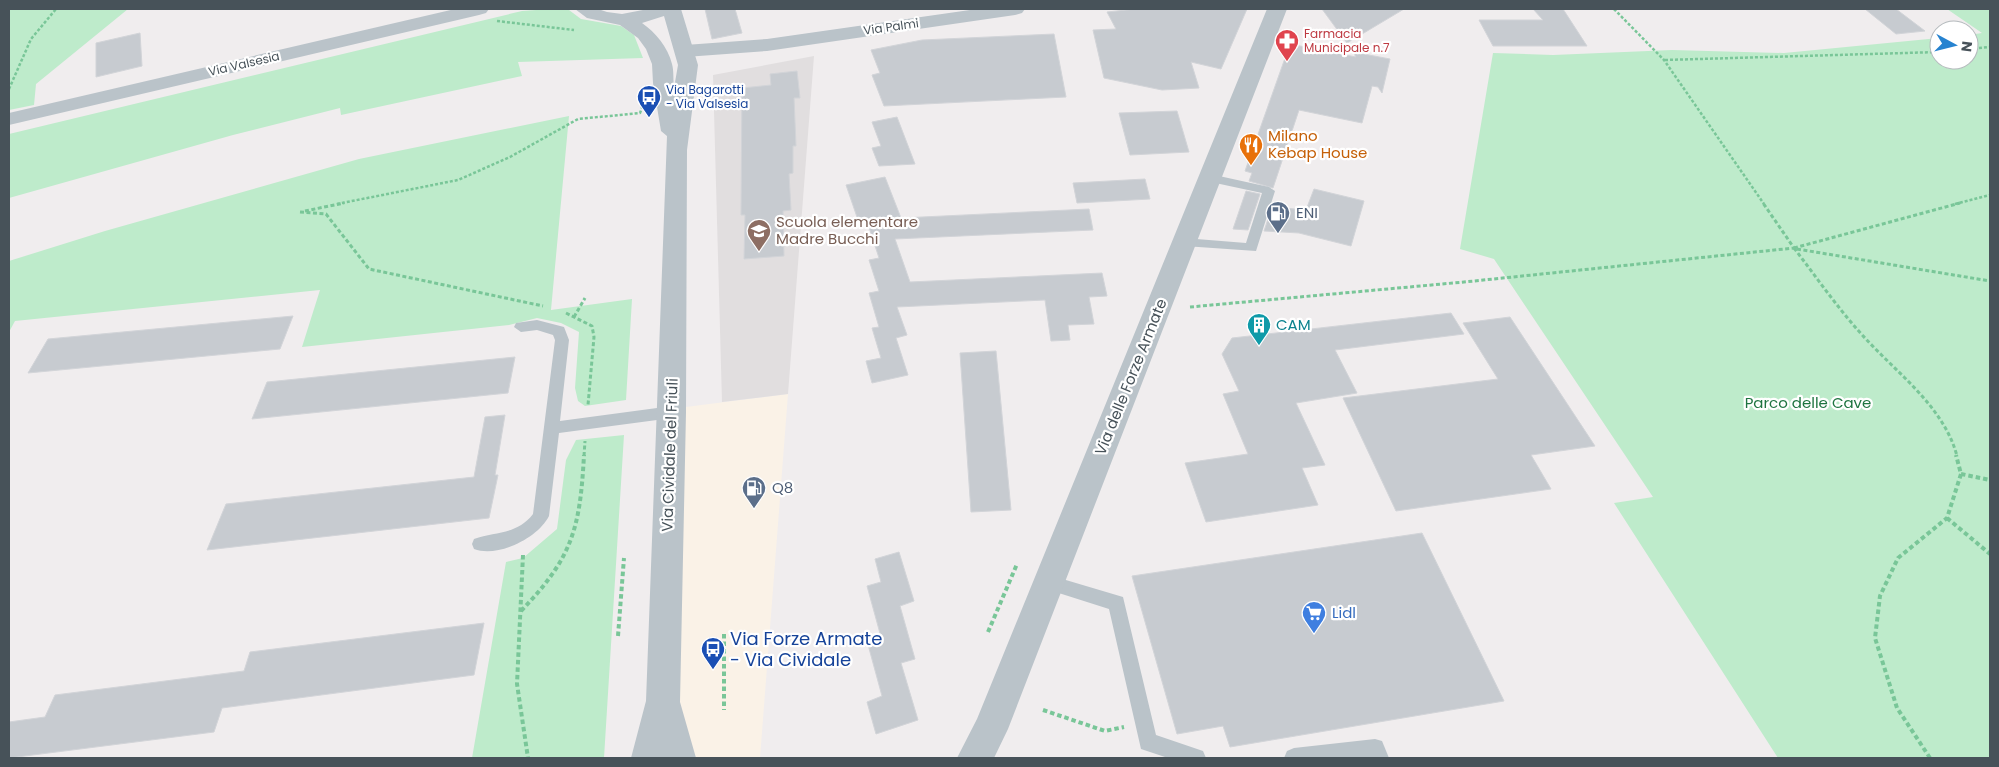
<svg xmlns="http://www.w3.org/2000/svg" width="1999" height="767" viewBox="0 0 1999 767" font-family="Poppins,sans-serif">
	<rect width="100%" height="100%" fill="#f0edee"/>
	<path fill="#faf2e7" d="M788,394l-28,364h-82l-9,-38 9,-312z"/>
	<path fill="#e1dedf" d="M814,56l-26,338 -66,8 -9,-327z"/>
	<g fill="#beebcb">
		<path d="M9,9h119l-92,75 -2,21 -25,5z"/>
		<path d="M550,9l19,1 12,9 40,7 13,9 9,23 -125,4 4,14 -181,39 -1,-7 -107,27 -224,63v-64l513,-123z"/>
		<path d="M1947,9h43v749h-212l-164,-255 39,-6 -159,-238 -34,-10 33,-196 60,2 119,-5 112,3 155,-15v22h30v-25l13,-2z"/>
		<path d="M569,116l-18,194 81,-11 -6,101 -41,6 -7,-5 -3,-13 4,-56 -18,-9 -24,-5 -28,7 -207,22 18,-57 -305,31 -6,11v-71l96,-30 254,-72z"/>
		<path d="M624,435l-20,323h-132l34,-196 17,-4 34,-29 9,-69 10,-20z"/>
	</g>
	<g fill="#c7cbd0" stroke="#d2d4d8">
		<path d="M705,9h30l7,24 -30,6z"/>
		<path d="M1136,9h111l-26,60 -30,-7 8,26 -37,2 -58,-12 -11,-48 23,-1 -9,-17z"/>
		<path d="M1322,9h82l-57,34z"/>
		<path d="M1533,9h30l24,37h-94l-14,-26h64z"/>
		<path d="M1865,9h31l29,22 -29,3z"/>
		<path d="M140,33l2,33 -46,11v-34z"/>
		<path d="M1054,34l12,63 -182,9 -12,-31 8,-2 -9,-23 51,-10z"/>
		<path d="M1290,44l66,13 -3,-5 37,7 -8,34 -4,-6 -6,-1 -10,37 -63,-13 -26,78 -24,-7 3,-8 -7,-2z"/>
		<path d="M797,71l3,27h-6l2,48h-3v27l-4,1 2,36 -8,1 1,45 -40,3 1,-44h-4l1,-127 29,-3 -1,-11z"/>
		<path d="M1177,111l12,41 -59,3 -11,-42z"/>
		<path d="M897,117l18,47 -36,2 -7,-18 9,-2 -9,-24z"/>
		<path d="M885,177l16,41 188,-9 4,21 -198,9 15,43 192,-9 5,23 -18,1 5,27 -26,1 2,15 -19,1 -6,-41 -148,7 10,28 -11,3 12,37 -36,8 -6,-22 15,-3 -9,-30 7,-1 -10,-34 10,-2 -10,-31 10,-2 -13,-40 -8,2 -12,-35z"/>
		<path d="M1145,179l5,20 -73,4 -4,-20z"/>
		<path d="M1314,189l50,12 -13,45 -52,-13 -35,-2 8,-24 34,3z"/>
		<path d="M1246,191l14,3 -12,36 -15,-1z"/>
		<path d="M1451,313l13,21 -129,16 22,43 -61,10 29,62 -23,3 16,37 -112,17 -21,-59 63,-9 -25,-60 16,-3 -17,-37 10,-16z"/>
		<path d="M293,316l-13,33 -252,24 20,-34z"/>
		<path d="M1510,317l85,129 -64,9 20,34 -155,22 -53,-113 155,-19 -35,-56z"/>
		<path d="M996,351l15,159 -40,2 -11,-159z"/>
		<path d="M515,357l-7,36 -256,26 15,-37z"/>
		<path d="M505,415l-10,60h3l-9,43 -282,32 19,-46 248,-27 11,-60z"/>
		<path d="M1422,533l82,168 -274,46 -7,-21 -46,8 -45,-158z"/>
		<path d="M899,552l15,49 -14,5 15,53 -14,4 17,57 -42,14 -9,-32 15,-6 -15,-55 14,-4 -14,-51 14,-4 -6,-23z"/>
		<path d="M484,623l-10,52 -252,33 -8,24 -205,26v-36l36,-5 10,-22 189,-24 6,-19z"/>
	</g>
	<g fill="none" stroke-linecap="round" stroke-linejoin="round">
		<g stroke="#79c698" stroke-width="2.5" stroke-dasharray="3 2" stroke-linecap="butt">
			<path d="M1614,9l50,51 100,144"/>
			<path d="M497,21l77,9"/>
			<path d="M1969,49l21,-2"/>
			<path d="M1665,60l274,-8"/>
			<path d="M9,89l22,-50 25,-30"/>
			<path d="M337,204l121,-24 52,-23 68,-38 62,-6 3,-8"/>
			<path d="M1955,204l35,-9"/>
		</g>
		<g stroke="#79c698" stroke-width="3" stroke-dasharray="4 2.5" stroke-linecap="butt">
			<path d="M305,211l39,-8"/>
			<path d="M300,212l26,2 43,55 174,37"/>
			<path d="M1794,248c23,30 45,62 71,90 33,36 79,69 92,118"/>
			<path d="M1794,248l166,-45"/>
			<path d="M1797,249l193,32"/>
			<path d="M1190,307l274,-25 330,-34 -31,-45"/>
			<path d="M566,313l26,13 2,11 -6,68"/>
			<path d="M574,317l11,-19"/>
			<path d="M584,456l1,-15"/>
		</g>
		<g stroke="#79c698" stroke-width="4" stroke-dasharray="4.5 3" stroke-linecap="butt">
			<path d="M1961,474l29,6"/>
			<path d="M1947,518l43,36"/>
			<path d="M523,555l-6,129 11,74"/>
			<path d="M521,611c52,-54 59,-83 63,-156"/>
			<path d="M988,632l29,-68"/>
			<path d="M724,634v76"/>
			<path d="M618,636l6,-78"/>
			<path d="M1043,710l62,21 19,-4"/>
			<path d="M1930,758l-33,-50 -22,-70 5,-42 18,-38 49,-40 14,-44 -5,-19"/>
		</g>
		<g fill="#bac3c9" fill-rule="evenodd">
			<path d="M1210,174l59,13 6,4 -19,60 -72,-5 -7,-4 7,-4 62,5 16,-50 -56,-12 -2,-3 2,-3z"/>
			<path d="M537,320l27,7 5,13 -9,81 112,-15 5,2 3,4 -3,4 -5,2 -113,15 -10,83c-11,22 -51,42 -75,33l-2,-5 2,-5c22,-8 43,-4 59,-25l22,-174 -2,-5 -16,-5 -16,2 -7,-5 2,-4z"/>
			<path d="M1049,575l74,22 33,138 47,16 3,7h-38l-27,-9 -32,-140 -66,-21 -3,-5 3,-5z"/>
			<path d="M1375,739l7,2 7,17h-105l3,-7 7,-3z"/>
		</g>
		<g fill="#bac3c9" fill-rule="evenodd">
			<path d="M455,9h34l-3,4 -7,2 -470,110v-12z"/>
			<path d="M977,9h48l-3,4 -7,2 -248,36 -82,6 -7,-2 -3,-4 3,-4 7,-2 82,-6z"/>
		</g>
		<g fill="#bac3c9" fill-rule="evenodd">
			<path d="M575,9h23l9,3 15,2 26,-5h33l17,56 -11,85 -1,262 -6,290 16,56h-65l15,-57 21,-565 -6,-5 -8,-48 -1,-19 -6,-15 -8,-11 -18,-13 -33,-7zM664,16l14,49 -4,23c-1,-8 0,-17 -2,-24 -4,-17 -17,-32 -30,-41z"/>
			<path d="M1267,9h20l-279,720 -14,29h-37l20,-39z"/>
		</g>
	</g>
	<defs>
		<g id="pharmacy-pin" transform="scale(1.25)"><path d="M0 17L-7.5 6A9.5 9.5 0 1 1 7.5 6Z" fill="#e0444e" stroke="#fff"/><path d="M-2-6h4v4h4v4h-4v4h-4v-4h-4v-4h4Z" fill="#fff"/></g>
		<g id="bus-pin" transform="scale(1.25)"><path d="M0 17L-7.5 6A9.5 9.5 0 1 1 7.5 6Z" fill="#1a4fb4" stroke="#fff"/><path d="M-5-6H5V4H4V6H2V4H-2V6H-4V4H-5ZM-3.5-4V0h7V-4ZM-3.5 1.2v1.5H-2V1.2ZM2 1.2v1.5H3.5V1.2Z" fill="#fff"/></g>
		<g id="restaurant-pin" transform="scale(1.25)"><path d="M0 17L-7.5 6A9.5 9.5 0 1 1 7.5 6Z" fill="#e8710a" stroke="#fff"/><path d="M-5-6h1v4h1v-4h1v4h1v-4h1v5L-1.5 .5V6h-2V.5L-5-1ZM5-6V6H3V1.5H1.5Q1.5-4 5-6Z" fill="#fff"/></g>
		<g id="fuel-pin" transform="scale(1.25)"><path d="M0 17L-7.5 6A9.5 9.5 0 1 1 7.5 6Z" fill="#5c6f8a" stroke="#fff"/><path d="M-5.5-6h7V0h2V4h1.3V-2.5L3-4.5l.8-.8L6-3V5H2.5V1h-1V6h-7ZM-4.2-4.7v3.2H.2V-4.7Z" fill="#fff"/></g>
		<g id="school-pin" transform="scale(1.25)"><path d="M0 17L-7.5 6A9.5 9.5 0 1 1 7.5 6Z" fill="#8d6e63" stroke="#fff"/><path d="M0-5L7-2L0 1L-7-2ZM-4 1L0 2.5L4 1V4Q0 6-4 4Z" fill="#fff"/></g>
		<g id="building-pin" transform="scale(1.25)"><path d="M0 17L-7.5 6A9.5 9.5 0 1 1 7.5 6Z" fill="#0f9aa8" stroke="#fff"/><path d="M-4-6H4V6H1V3H-1V6H-4ZM-2.5-4.3h1.7v1.8h-1.7ZM.8-4.3h1.7v1.8H.8ZM-2.5-1h1.7V.8h-1.7ZM.8-1h1.7V.8H.8Z" fill="#fff"/></g>
		<g id="supermarket-pin" transform="scale(1.25)"><path d="M0 17L-7.5 6A9.5 9.5 0 1 1 7.5 6Z" fill="#3f7fe0" stroke="#fff"/><path d="M-6-5.5h2.5l.6 2H6L4.5 2H-2.5L-4.4-4H-6ZM-1.5 3.2a1.3 1.3 0 1 0 .1 0ZM3 3.2a1.3 1.3 0 1 0 .1 0Z" fill="#fff"/></g>
	</defs>
	<g fill-rule="evenodd">
		<use href="#pharmacy-pin" x="1287" y="41"/>
		<use href="#bus-pin" x="649" y="97"/>
		<use href="#restaurant-pin" x="1251" y="145"/>
		<use href="#fuel-pin" x="1278" y="213"/>
		<use href="#school-pin" x="759" y="231"/>
		<use href="#building-pin" x="1259" y="325"/>
		<use href="#fuel-pin" x="754" y="488"/>
		<use href="#supermarket-pin" x="1314" y="613"/>
		<use href="#bus-pin" x="713" y="649"/>
	</g>
	<g text-anchor="middle" stroke-width="4.5" stroke-linejoin="round" paint-order="stroke">
		<g font-size="12" fill="#475259" stroke="#fff">
			<text transform="translate(891 27) rotate(-8)" y="4">Via Palmi</text>
			<text transform="translate(244 64) rotate(-13)" y="4">Via Valsesia</text>
		</g>
		<g font-size="12" fill="#be3a42" stroke="#fff" text-anchor="start">
			<text x="1304" y="38">Farmacia<tspan x="1304" dy="14">Municipale n.7</tspan></text>
		</g>
		<g font-size="12" fill="#164399" stroke="#fff" text-anchor="start">
			<text x="666" y="94">Via Bagarotti<tspan x="666" dy="14">- Via Valsesia</tspan></text>
		</g>
		<g font-size="15" fill="#c56008" stroke="#fff" text-anchor="start">
			<text x="1268" y="141">Milano<tspan x="1268" dy="17">Kebap House</tspan></text>
		</g>
		<g font-size="15" fill="#4e5e75" stroke="#fff" text-anchor="start">
			<text x="1296" y="218">ENI</text>
			<text x="772" y="493">Q8</text>
		</g>
		<g font-size="15" fill="#785e54" stroke="#fff" text-anchor="start">
			<text x="776" y="227">Scuola elementare<tspan x="776" dy="17">Madre Bucchi</tspan></text>
		</g>
		<g font-size="15" fill="#0d838f" stroke="#fff" text-anchor="start">
			<text x="1276" y="330">CAM</text>
		</g>
		<g font-size="15" fill="#475259" stroke="#fff">
			<text transform="translate(1131 377) rotate(-68)" y="5">Via delle Forze Armate</text>
			<text transform="translate(670 455) rotate(-88)" y="5">Via Cividale del Friuli</text>
		</g>
		<g font-size="15" fill="#1e7440" stroke="#fff">
			<text x="1808" y="408">Parco delle Cave</text>
		</g>
		<g font-size="15" fill="#366cbe" stroke="#fff" text-anchor="start">
			<text x="1332" y="618">Lidl</text>
		</g>
		<g font-size="18" fill="#164399" stroke="#fff" text-anchor="start">
			<text x="730" y="645">Via Forze Armate<tspan x="730" dy="21">- Via Cividale</tspan></text>
		</g>
	</g>
	<rect width="1999" height="767" fill="none" stroke="#475259" stroke-width="20"/>
	<g transform="translate(1954 45) rotate(97)"><circle r="24" fill="#ffffff" stroke="#b5babd"/>
	<path d="M0-4L9 19L0 12L-9 19Z" fill="#2783d0"/>
	<text y="-8" font-size="14" font-weight="bold" text-anchor="middle" fill="#475259">N</text>
	</g>
</svg>
